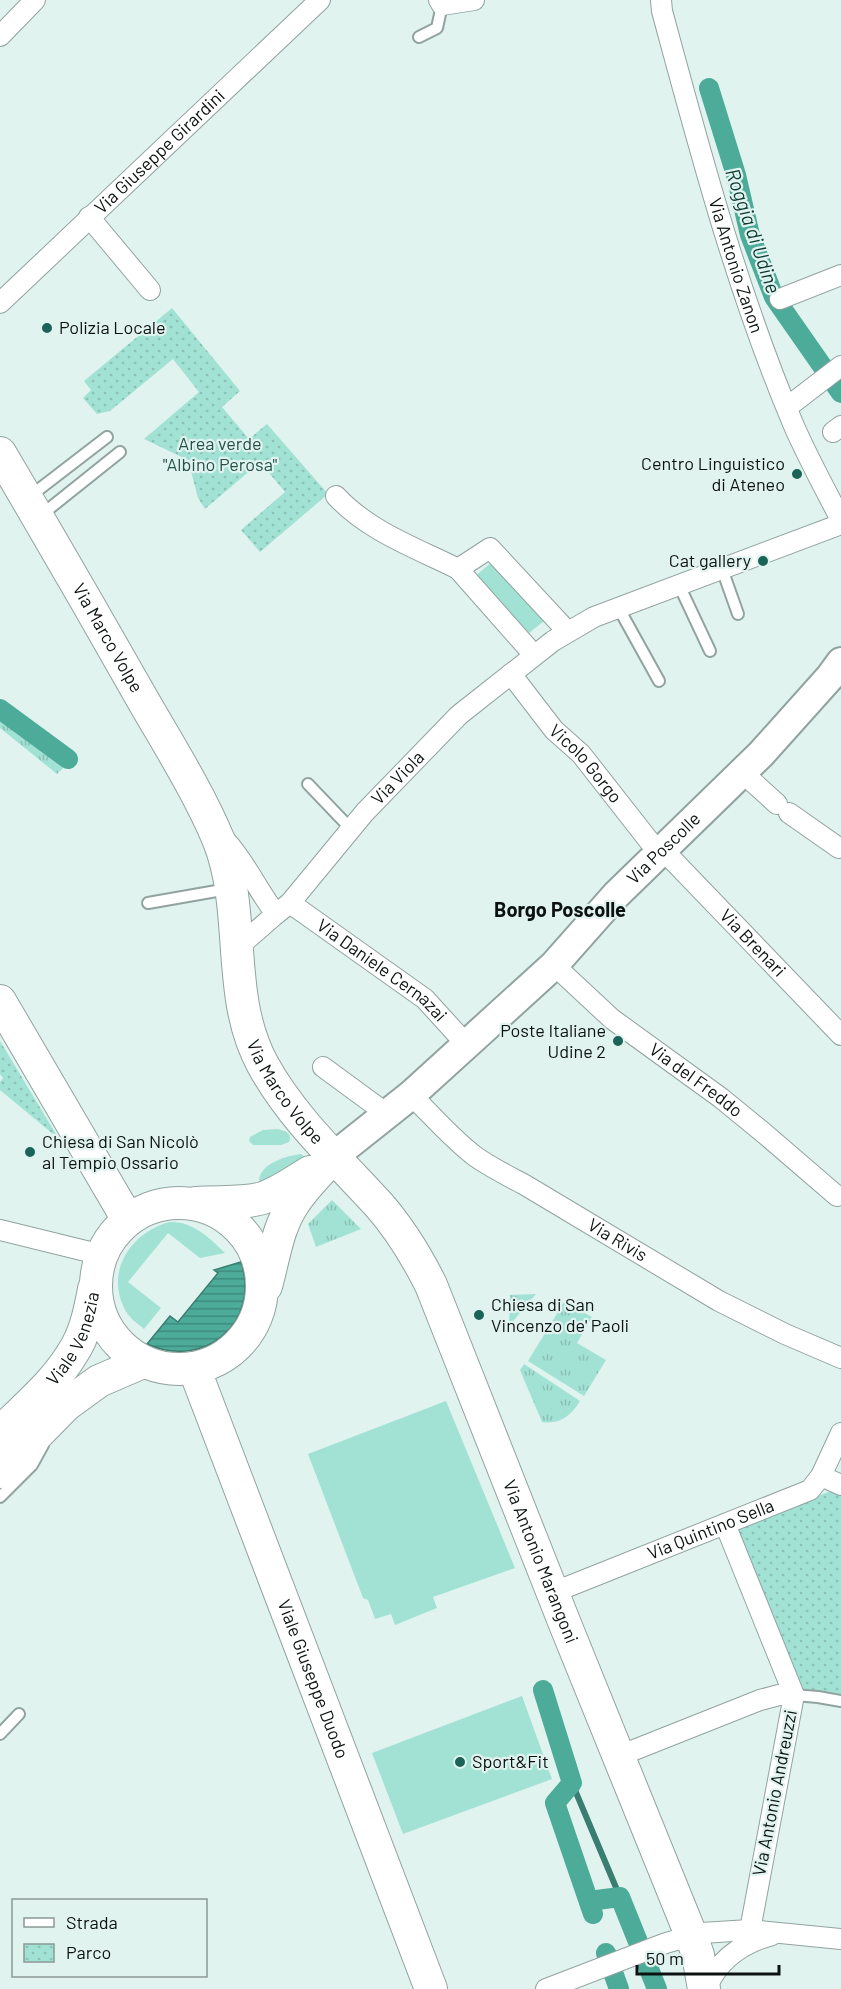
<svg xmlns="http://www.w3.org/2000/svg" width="841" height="1989" viewBox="0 0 841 1989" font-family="Barlow,sans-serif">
	<defs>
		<pattern id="grass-tufts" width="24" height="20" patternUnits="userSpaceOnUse" patternTransform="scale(1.5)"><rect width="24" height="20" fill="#a2e2d4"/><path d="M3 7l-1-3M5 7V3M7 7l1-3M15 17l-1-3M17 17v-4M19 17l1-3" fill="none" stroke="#8ac1b5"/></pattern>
		<pattern id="park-dots" width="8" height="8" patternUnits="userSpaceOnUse" patternTransform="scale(1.5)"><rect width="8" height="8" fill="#a2e2d4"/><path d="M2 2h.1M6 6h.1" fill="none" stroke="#8ac1b5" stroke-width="1.8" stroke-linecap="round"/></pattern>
		<pattern id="water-rules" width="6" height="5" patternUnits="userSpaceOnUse" patternTransform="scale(1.5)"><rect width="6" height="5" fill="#4dab9a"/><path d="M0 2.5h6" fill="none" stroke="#3e8a7c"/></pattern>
	</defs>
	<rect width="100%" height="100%" fill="#e0f3ef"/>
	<g fill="url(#grass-tufts)">
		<path d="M0,712l68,51 -11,11 -57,-46z"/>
		<path d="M332,1200l29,29 -45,18 -8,-23z"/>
		<path d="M536,1294l-27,32 1,-31z"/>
		<path d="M564,1302l28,15 -15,26 29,17 -22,36 -56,-35z"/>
		<path d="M524,1364l56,37c-8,14 -21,24 -38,21l-22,-52z"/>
	</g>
	<g fill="url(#park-dots)">
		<path d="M172,308l68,83 -18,16 27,32 18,-15 61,70 -68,58 -19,-22 44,-38 -25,-30 -55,47 -7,-11 -10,-38 -44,-21 55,-47 -26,-33 -63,52 -13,3 -14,-16 8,-8 -7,-9z"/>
		<path d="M0,1041l59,98 -59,-49v-8l3,-4 -3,-4z"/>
		<path d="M836,1489l5,2v215l-34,-6 -10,-13 -61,-159z"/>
	</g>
	<g fill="#a2e2d4">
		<path d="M492,562l56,56 -19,15 -55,-56z"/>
		<path d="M277,1129c7,1 16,4 12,13l-8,3h-28l-4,-4 1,-4 13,-7z"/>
		<path d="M301,1154l4,3 -1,2 -43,24 -2,-3c2,-17 27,-24 42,-26z"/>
		<path d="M170,1222c22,-1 40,16 55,31l-25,5 -32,-25 -40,49 33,26 -17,21c-6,-5 -13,-10 -17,-16 -24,-39 3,-81 43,-91z"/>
		<path d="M446,1401l69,167 -82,29 4,11 -42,17 -4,-11 -16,5 -7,-19 -5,-2 -55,-144z"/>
		<path d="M522,1696l30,83 -149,55 -31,-81z"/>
	</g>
	<path fill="url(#water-rules)" stroke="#3a7d71" stroke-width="1.5" d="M241,1262c20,61 -37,108 -94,82l23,-28 8,6 40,-49 -4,-3z"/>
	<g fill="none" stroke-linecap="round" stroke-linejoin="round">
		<path stroke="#3a7d71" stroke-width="6" d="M572,1783l48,114"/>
		<g stroke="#4dab9a" stroke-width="20">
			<path d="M709,88l27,87 14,60 24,62 67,96"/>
			<path d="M0,709l68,50"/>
			<path d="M543,1690l29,93 -17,20 38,111"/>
			<path d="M589,1901l31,-4 37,92"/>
			<path d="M606,1953l13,36"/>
		</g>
		<g stroke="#91a39f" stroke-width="14">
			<g id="lane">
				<path d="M419,37l18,-9 5,-23"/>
				<path d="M29,497l78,-60"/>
				<path d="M40,516l80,-64"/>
				<path d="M722,569l16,45"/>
				<path d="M679,585l31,66"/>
				<path d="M618,607l41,74"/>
				<path d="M308,784l43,45"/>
				<path d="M148,903l80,-14"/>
				<path d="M0,1497l32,-32 11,-20"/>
				<path d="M794,1695l24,2 23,4"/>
				<path d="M0,1734l19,-20"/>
			</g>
		</g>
		<g stroke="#91a39f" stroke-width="22">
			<g id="street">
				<path d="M439,0l3,5 32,-5"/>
				<path id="s1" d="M661,0l1,11c38,140 75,281 132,415 14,32 31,63 47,94"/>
				<path d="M0,36l35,-36"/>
				<path d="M89,217l61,73"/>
				<path d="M780,299l61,-24"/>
				<path id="s2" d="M0,303l320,-303"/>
				<path d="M794,402l47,-36"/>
				<path d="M833,432l8,-6"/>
				<path d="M336,496c32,35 80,52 122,73"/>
				<path d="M534,655l-76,-86 32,-21 78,84"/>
				<path id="s3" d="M511,674l43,56 27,24 69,88 13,8 178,185"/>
				<path d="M743,773l34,31"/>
				<path d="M789,813l50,35"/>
				<path d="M226,841c20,22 32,50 50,73l-39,34"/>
				<path id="s4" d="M290,903l135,96 41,45"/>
				<path id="s5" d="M276,914l14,-11 75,-91 94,-97 94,-74 41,-24 247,-93"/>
				<path id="s6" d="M554,965l58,54 109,79 44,36 72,62"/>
				<path d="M323,1067l64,47"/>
				<path id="s7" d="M411,1095c21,20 41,44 65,62 16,11 32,19 49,28l194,116 66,33 56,24"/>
				<path d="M0,1230l102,25"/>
				<path d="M821,1476l20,9"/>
				<path d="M725,1524l69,171 -44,235"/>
				<path id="s8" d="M552,1593l258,-103 11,-14 20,-43"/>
				<path d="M619,1756l141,-56 19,-5h15"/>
				<path d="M546,1989l120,-46 35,-10 49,-3 91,9"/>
				<path d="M706,1989c12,-29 36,-46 66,-54"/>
			</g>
		</g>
		<g stroke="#91a39f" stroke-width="32">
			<g id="secondary">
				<path id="s9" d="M333,1157l78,-62 143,-130 62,-70 145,-141 69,-77 11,-15"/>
			</g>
		</g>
		<g stroke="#91a39f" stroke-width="34">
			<g id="primary">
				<path id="s10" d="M0,453c49,83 97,166 144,249 26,45 55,91 75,139 28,72 6,155 44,224 29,53 76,96 116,140 21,24 38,52 52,80l134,339 126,311 7,20 6,34"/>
				<path d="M0,1001l127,217"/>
				<path d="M196,1203c22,-2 46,1 67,-5 17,-6 32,-17 47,-26"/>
				<circle cx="179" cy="1286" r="83"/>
				<path d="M266,1286c8,-28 11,-58 28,-83 11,-17 26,-31 39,-46"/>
				<path id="s11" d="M194,1368l237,621"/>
				<path id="s12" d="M0,1433c24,-25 54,-49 72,-79 13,-19 18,-43 22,-65"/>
				<path d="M0,1472l66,-67 33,-24 44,-19"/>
			</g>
		</g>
		<use href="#lane" stroke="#fff" stroke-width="10"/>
		<use href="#street" stroke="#fff" stroke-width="20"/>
		<use href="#secondary" stroke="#fff" stroke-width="28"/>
		<use href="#primary" stroke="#fff" stroke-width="32"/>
	</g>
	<g fill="#1b6357" stroke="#e0f3ef" stroke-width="2">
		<circle cx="47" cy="328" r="6"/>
		<circle cx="797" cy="474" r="6"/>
		<circle cx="763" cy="561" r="6"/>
		<circle cx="618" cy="1041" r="6"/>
		<circle cx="30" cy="1152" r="6"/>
		<circle cx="479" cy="1315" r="6"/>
		<circle cx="460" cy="1762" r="6"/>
	</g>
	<g text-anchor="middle" stroke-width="4.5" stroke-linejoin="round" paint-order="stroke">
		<g font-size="18" fill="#0c1211" stroke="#e0f3ef">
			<text dy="6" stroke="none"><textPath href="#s2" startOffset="220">Via Giuseppe Girardini</textPath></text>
			<text dy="6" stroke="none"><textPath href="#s1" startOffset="276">Via Antonio Zanon</textPath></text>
			<text dy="6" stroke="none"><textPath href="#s10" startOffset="214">Via Marco Volpe</textPath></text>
			<text dy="6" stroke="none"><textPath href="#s3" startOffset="117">Vicolo Gorgo</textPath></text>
			<text dy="6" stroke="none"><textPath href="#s5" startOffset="183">Via Viola</textPath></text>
			<text dy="6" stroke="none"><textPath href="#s9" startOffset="453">Via Poscolle</textPath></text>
			<text dy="6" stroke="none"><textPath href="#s3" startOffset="363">Via Brenari</textPath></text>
			<text dy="6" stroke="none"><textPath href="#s4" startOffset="114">Via Daniele Cernazai</textPath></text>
			<text dy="6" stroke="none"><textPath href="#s6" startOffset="183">Via del Freddo</textPath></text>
			<text dy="6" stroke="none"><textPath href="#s10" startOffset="710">Via Marco Volpe</textPath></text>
			<text dy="6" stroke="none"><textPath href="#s7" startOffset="254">Via Rivis</textPath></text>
			<text dy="6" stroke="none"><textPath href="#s12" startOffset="122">Viale Venezia</textPath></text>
			<text dy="6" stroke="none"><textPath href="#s8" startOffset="171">Via Quintino Sella</textPath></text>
			<text dy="6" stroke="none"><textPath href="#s10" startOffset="1251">Via Antonio Marangoni</textPath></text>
			<text dy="6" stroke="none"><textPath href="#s11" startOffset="333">Viale Giuseppe Duodo</textPath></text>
			<text transform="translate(775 1793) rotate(-79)" y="6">Via Antonio Andreuzzi</text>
		</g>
		<g font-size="18" fill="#0c1211" stroke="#e0f3ef" text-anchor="start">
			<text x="59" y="334">Polizia Locale</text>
			<text x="785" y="470" text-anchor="end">Centro Linguistico<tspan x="785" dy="21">di Ateneo</tspan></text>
			<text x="751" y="567" text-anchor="end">Cat gallery</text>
			<text x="606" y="1037" text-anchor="end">Poste Italiane<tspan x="606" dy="21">Udine 2</tspan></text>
			<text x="42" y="1148">Chiesa di San Nicolò<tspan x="42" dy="21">al Tempio Ossario</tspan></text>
			<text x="491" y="1311">Chiesa di San<tspan x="491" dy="21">Vincenzo de' Paoli</tspan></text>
			<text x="472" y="1768">Sport&amp;Fit</text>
		</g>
		<g font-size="18" fill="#265048" stroke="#e0f3ef">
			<text x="220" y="450">Area verde<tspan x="220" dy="21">"Albino Perosa"</tspan></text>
		</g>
		<g font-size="20" font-style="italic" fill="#0b3830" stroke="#e0f3ef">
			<text transform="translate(753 231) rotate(71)" y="7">Roggia di Udine</text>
		</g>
		<g font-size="20" font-weight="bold" fill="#0c1211" stroke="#e0f3ef">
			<text x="560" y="917">Borgo Poscolle</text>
		</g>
	</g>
	<rect x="12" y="1899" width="195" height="78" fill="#e0f3ef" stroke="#8b9996" stroke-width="1.5"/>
	<rect x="24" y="1918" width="30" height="9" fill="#ffffff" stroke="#8b9996" stroke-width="1.5"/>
	<text x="66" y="1929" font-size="18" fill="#0c1211">Strada</text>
	<rect x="24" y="1944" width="30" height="18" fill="url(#park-dots)" stroke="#8b9996" stroke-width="1.5"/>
	<text x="66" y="1959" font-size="18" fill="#0c1211">Parco</text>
	<path d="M637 1965v9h142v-9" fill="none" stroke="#0c1211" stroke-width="3"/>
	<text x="646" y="1965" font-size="18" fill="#0c1211" stroke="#e0f3ef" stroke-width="4.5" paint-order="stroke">50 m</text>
</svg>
